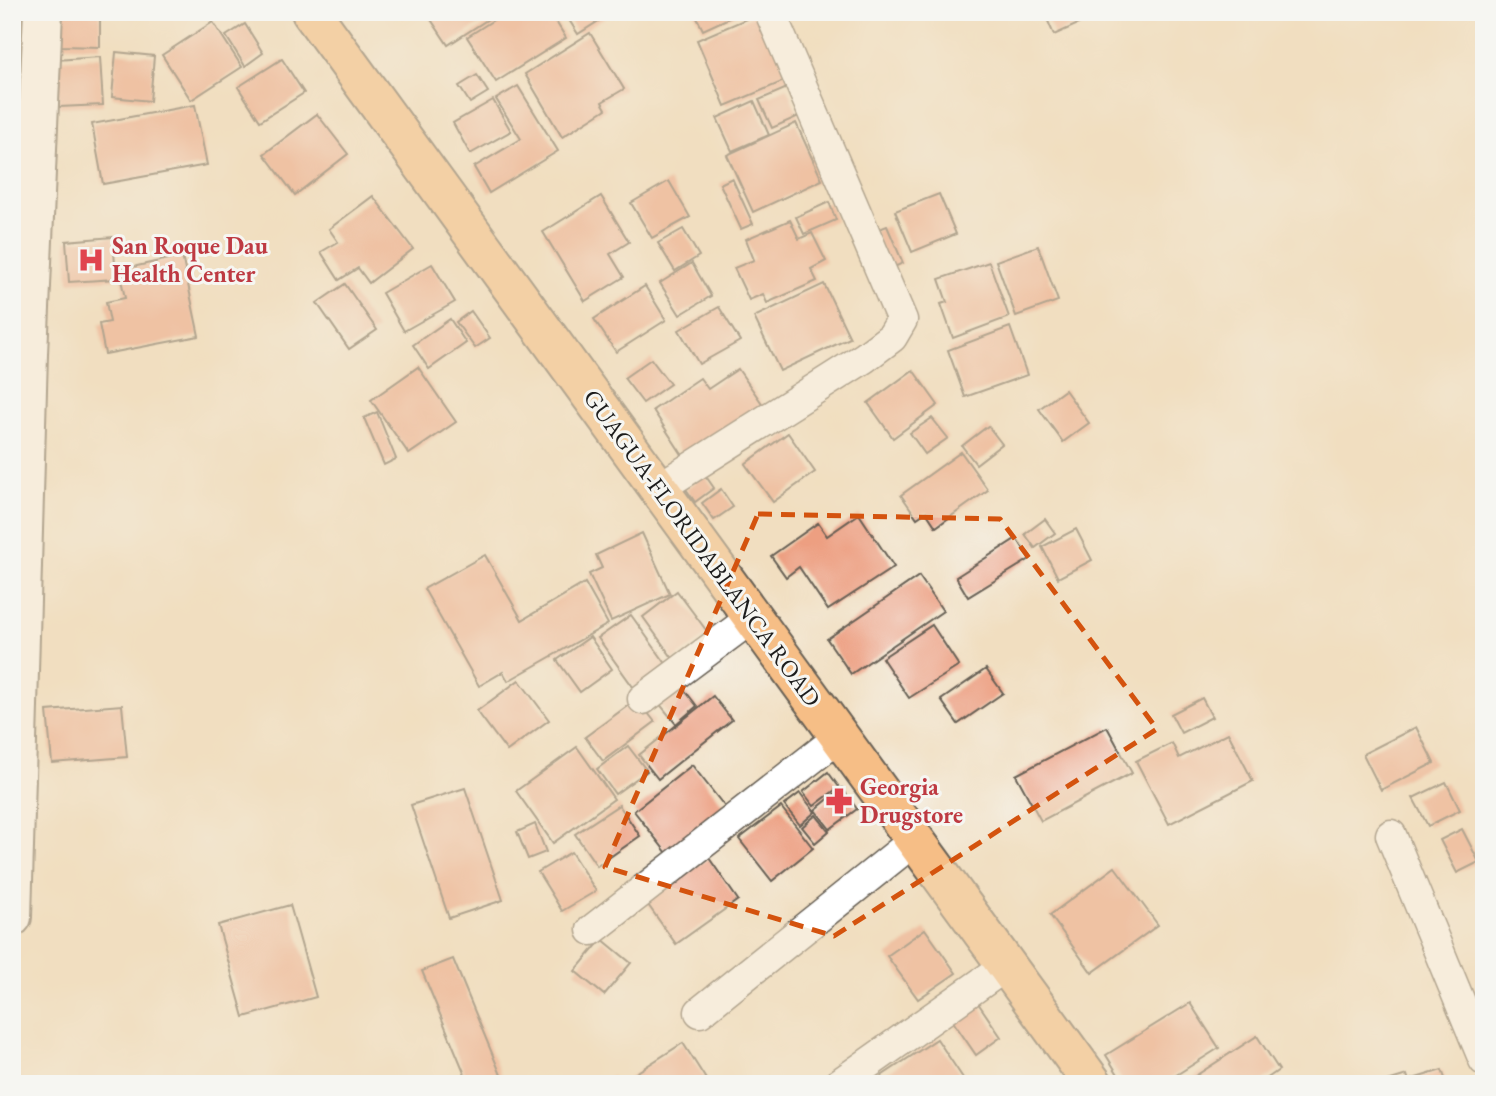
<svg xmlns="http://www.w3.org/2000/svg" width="1496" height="1096" viewBox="0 0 1496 1096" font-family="'EB Garamond',serif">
	<rect width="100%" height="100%" fill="#f6f6f2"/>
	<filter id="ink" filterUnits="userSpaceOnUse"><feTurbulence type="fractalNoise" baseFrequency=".0143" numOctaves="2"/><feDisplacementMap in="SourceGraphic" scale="14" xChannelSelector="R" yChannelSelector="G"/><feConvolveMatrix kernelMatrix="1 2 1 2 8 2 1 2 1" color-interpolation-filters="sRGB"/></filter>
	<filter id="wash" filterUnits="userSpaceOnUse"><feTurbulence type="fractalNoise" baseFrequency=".00686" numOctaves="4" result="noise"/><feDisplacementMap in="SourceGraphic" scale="28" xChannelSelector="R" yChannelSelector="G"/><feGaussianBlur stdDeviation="1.57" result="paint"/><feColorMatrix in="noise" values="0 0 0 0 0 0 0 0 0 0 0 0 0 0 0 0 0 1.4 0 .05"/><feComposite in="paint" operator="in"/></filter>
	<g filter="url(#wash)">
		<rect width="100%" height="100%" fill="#f1dec0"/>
		<g id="blocks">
			<g fill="#ed9f81">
				<path d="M60,12h40v35l-40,-1z"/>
				<path d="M426,12h73l-51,33z"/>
				<path d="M506,12h44l16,26 -70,44 -29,-45z"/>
				<path d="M564,12h38l3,5 -27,17z"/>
				<path d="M694,12h48l-39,18z"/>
				<path d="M1044,12h40l3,8 -33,15z"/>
				<path d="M760,13l29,66 -64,27 -28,-66z"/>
				<path d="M213,22l29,45 -51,33 -29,-45z"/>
				<path d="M245,24l18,29 -18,13 -19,-30z"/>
				<path d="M590,33l34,56 -22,13 4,7 -44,28 -37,-63z"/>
				<path d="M116,52l38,4 -4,45 -38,-4z"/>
				<path d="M100,57l3,48 -44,2 -3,-47z"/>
				<path d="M282,59l22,34 -44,28 -22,-34z"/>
				<path d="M477,75l11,17 -18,11 -11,-17z"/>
				<path d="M518,86l40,65 -69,42 -15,-26 47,-28 -25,-40z"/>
				<path d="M787,88l12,28 -27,12 -13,-28z"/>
				<path d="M493,100l18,31 -41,23 -17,-31z"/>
				<path d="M754,101l15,34 -37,16 -15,-33z"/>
				<path d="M195,105l12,60 -104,19 -11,-60z"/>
				<path d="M317,114l31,40 -53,41 -31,-41z"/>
				<path d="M796,123l26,57 -69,32 -26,-57z"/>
				<path d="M732,178l21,46 -12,5 -21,-45z"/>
				<path d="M669,181l21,36 -38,21 -21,-35z"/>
				<path d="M939,194l17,40 -44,18 -17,-41z"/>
				<path d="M373,196l40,53 -44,34 -11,-15 -19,12 -18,-28 17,-10 -9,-13z"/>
				<path d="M601,196l28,46 -19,12 14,23 -39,24 -42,-69z"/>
				<path d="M829,202l7,18 -32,14 -8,-17z"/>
				<path d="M790,220l9,19 13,-6 14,28 -15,8 6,12 -50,22 -4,-9 -14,6 -15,-32 20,-8 -8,-21z"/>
				<path d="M887,226l16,37 -13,6 -16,-38z"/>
				<path d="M683,229l16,27 -24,15 -17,-28z"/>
				<path d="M113,237l3,42 -47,3 -3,-41z"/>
				<path d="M1038,246l20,55 -42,15 -20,-55z"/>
				<path d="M182,256l17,80 -94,18 -6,-30 11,-2 -4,-20 19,-4 -6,-28z"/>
				<path d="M989,262l20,55 -56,21 -12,-34 6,-2 -8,-23z"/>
				<path d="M692,263l19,33 -31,19 -20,-32z"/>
				<path d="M432,264l23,38 -51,29 -22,-38z"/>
				<path d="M345,284l32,46 -28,19 -32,-46z"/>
				<path d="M824,284l26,54 -70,33 -26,-54z"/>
				<path d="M645,286l21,34 -50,32 -22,-33z"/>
				<path d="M719,307l21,34 -41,23 -20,-34z"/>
				<path d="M471,311l19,27 -15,10 -19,-26z"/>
				<path d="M450,319l16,24 -37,26 -16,-24z"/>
				<path d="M1010,327l17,48 -62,22 -17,-47z"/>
				<path d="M651,359l19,25 -27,19 -19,-25z"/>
				<path d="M418,367l38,55 -47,32 -38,-54z"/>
				<path d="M738,369l30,43 -79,53 -36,-55 47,-32 8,11z"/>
				<path d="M913,370l25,35 -45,33 -25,-35z"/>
				<path d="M1065,390l24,33 -26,19 -24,-33z"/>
				<path d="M377,412l19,47 -12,6 -20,-47z"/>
				<path d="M932,418l16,20 -23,16 -15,-21z"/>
				<path d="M988,426l14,18 -26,20 -14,-18z"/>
				<path d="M788,433l27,39 -42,30 -28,-38z"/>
				<path d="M961,452l27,38 -52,37 -10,-15 -9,6 -16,-23z"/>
				<path d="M705,475l9,13 -19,14 -9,-13z"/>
				<path d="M721,489l12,18 -19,13 -12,-17z"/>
				<path d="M859,514l35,53 -66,43 -29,-43 -13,10 -15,-21 47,-33 9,13z"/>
				<path d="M1045,519l10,14 -20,15 -10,-14z"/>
				<path d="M1076,529l16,31 -34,18 -16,-31z"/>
				<path d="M642,533l28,61 -59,27 -22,-47 13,-6 -6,-13z"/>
				<path d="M1017,538l13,21 -62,38 -12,-20z"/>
				<path d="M485,555l37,65 63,-37 23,41 -100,57 -5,-9 -24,14 -55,-97z"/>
				<path d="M919,576l24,35 -92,63 -24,-35z"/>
				<path d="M677,591l32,43 -35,26 -31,-43z"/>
				<path d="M631,615l38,53 -33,23 -38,-53z"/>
				<path d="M932,625l27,41 -50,32 -27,-40z"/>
				<path d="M590,637l22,32 -32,23 -23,-32z"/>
				<path d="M986,669l17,24 -45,31 -17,-24z"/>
				<path d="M519,680l30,40 -42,31 -30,-40z"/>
				<path d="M680,684l17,22 -21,18 -18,-22z"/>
				<path d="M713,696l19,24 -74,59 -19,-24z"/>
				<path d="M1202,698l10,19 -31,16 -10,-19z"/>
				<path d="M637,699l18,23 -52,39 -18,-24z"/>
				<path d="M122,705l5,52 -75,6 -5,-52z"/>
				<path d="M1107,727l25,46 -91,48 -25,-46z"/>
				<path d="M1416,727l18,36 -53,27 -18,-36z"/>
				<path d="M1228,733l25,48 -84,43 -33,-63 36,-18 7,15z"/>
				<path d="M628,746l19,25 -32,23 -18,-25z"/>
				<path d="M577,747l37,52 -61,44 -37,-52z"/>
				<path d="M692,765l33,42 -58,46 -33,-42z"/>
				<path d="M828,772l11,15 -25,19 -11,-14z"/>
				<path d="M1446,782l14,28 -32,16 -15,-28z"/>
				<path d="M465,788l38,112 -54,18 -38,-113z"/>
				<path d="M842,788l15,21 -27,20 -15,-19z"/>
				<path d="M800,793l15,19 -15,13 -16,-20z"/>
				<path d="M619,805l21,31 -43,30 -22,-32z"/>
				<path d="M781,807l32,41 -41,33 -33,-42z"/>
				<path d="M816,815l13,16 -14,12 -13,-16z"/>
				<path d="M535,824l11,28 -18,7 -11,-27z"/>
				<path d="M1462,829l17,33 -22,11 -17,-33z"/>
				<path d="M571,852l25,39 -34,20 -24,-39z"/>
				<path d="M709,858l29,42 -62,44 -30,-42z"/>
				<path d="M1115,867l43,58 -66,48 -42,-58z"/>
				<path d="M290,905l26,92 -72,20 -26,-92z"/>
				<path d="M925,929l31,44 -38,26 -31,-43z"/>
				<path d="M602,939l29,24 -27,32 -29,-24z"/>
				<path d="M453,959l48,116 -23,9h-9l-47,-113z"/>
				<path d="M976,1000l25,37 -25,18 -26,-38z"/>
				<path d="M1190,1003l29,45 -57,36h-38l-18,-29z"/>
				<path d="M1257,1036l22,34 -20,14h-76z"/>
				<path d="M937,1039l28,42 -4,3h-76l-5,-7z"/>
				<path d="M683,1043l26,41h-81l-3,-4z"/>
				<path d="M1442,1070l5,14h-32l-2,-5z"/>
				<path d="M1407,1075l3,9h-29v-1z"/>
				<path d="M612,1076l3,8h-22z"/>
			</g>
		</g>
	</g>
	<g filter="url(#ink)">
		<use href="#blocks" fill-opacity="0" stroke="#676055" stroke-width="2"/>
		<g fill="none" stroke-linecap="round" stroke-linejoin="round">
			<g stroke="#676055" stroke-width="33">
				<g id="minor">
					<path d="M659,488l205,-130 28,-21 10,-17 -132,-308"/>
					<path d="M643,699l110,-82"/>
					<path d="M1391,835l93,225"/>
					<path d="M592,930l246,-192"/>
					<path d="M700,1012l215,-172"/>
					<path d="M839,1084l168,-119"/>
				</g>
			</g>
			<g stroke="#676055" stroke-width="42">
				<path id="tertiary" d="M12,917l16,-563 15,-342"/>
			</g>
			<g stroke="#676055" stroke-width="42">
				<path id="primary" d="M311,12l782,1072"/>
			</g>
			<use href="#minor" stroke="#fff" stroke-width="30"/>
			<use href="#tertiary" stroke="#fff" stroke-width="38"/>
			<use href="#primary" stroke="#f6be86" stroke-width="38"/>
		</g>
	</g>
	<path d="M0 0H1496V1096H0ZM758,514l242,5 157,210 -323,207 -229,-69z" fill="#f1dec0" fill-opacity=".55" fill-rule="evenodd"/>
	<path fill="none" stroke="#d4530e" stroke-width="5" stroke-dasharray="14 9" stroke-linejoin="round" d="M758,514l242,5 157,210 -323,207 -229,-69z"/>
	<defs>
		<g id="hospital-bare" transform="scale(2.1)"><path d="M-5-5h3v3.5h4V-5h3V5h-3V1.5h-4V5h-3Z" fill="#e0444e" stroke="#f6f6f2" stroke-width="2.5" paint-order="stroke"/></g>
		<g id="pharmacy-bare" transform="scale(2.1)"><path d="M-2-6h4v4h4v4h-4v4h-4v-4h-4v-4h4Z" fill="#e0444e" stroke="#f6f6f2" stroke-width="2.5" paint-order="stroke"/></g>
	</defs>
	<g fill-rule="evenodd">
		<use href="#hospital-bare" x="91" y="260"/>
		<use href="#pharmacy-bare" x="839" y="801"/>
	</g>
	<g text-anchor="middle" stroke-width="6" stroke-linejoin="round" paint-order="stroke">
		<g font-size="24" font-weight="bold" fill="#be3a42" stroke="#f6f6f2" text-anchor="start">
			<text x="112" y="254">San Roque Dau<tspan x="112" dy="28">Health Center</tspan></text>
			<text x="860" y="795">Georgia<tspan x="860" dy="28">Drugstore</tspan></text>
		</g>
		<g font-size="24" fill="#1c1c1c" stroke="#f6f6f2">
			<text transform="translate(702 548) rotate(54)" y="8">GUAGUA-FLORIDABLANCA ROAD</text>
		</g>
	</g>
	<rect width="1496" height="1096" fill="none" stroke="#f6f6f2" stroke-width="42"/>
</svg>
